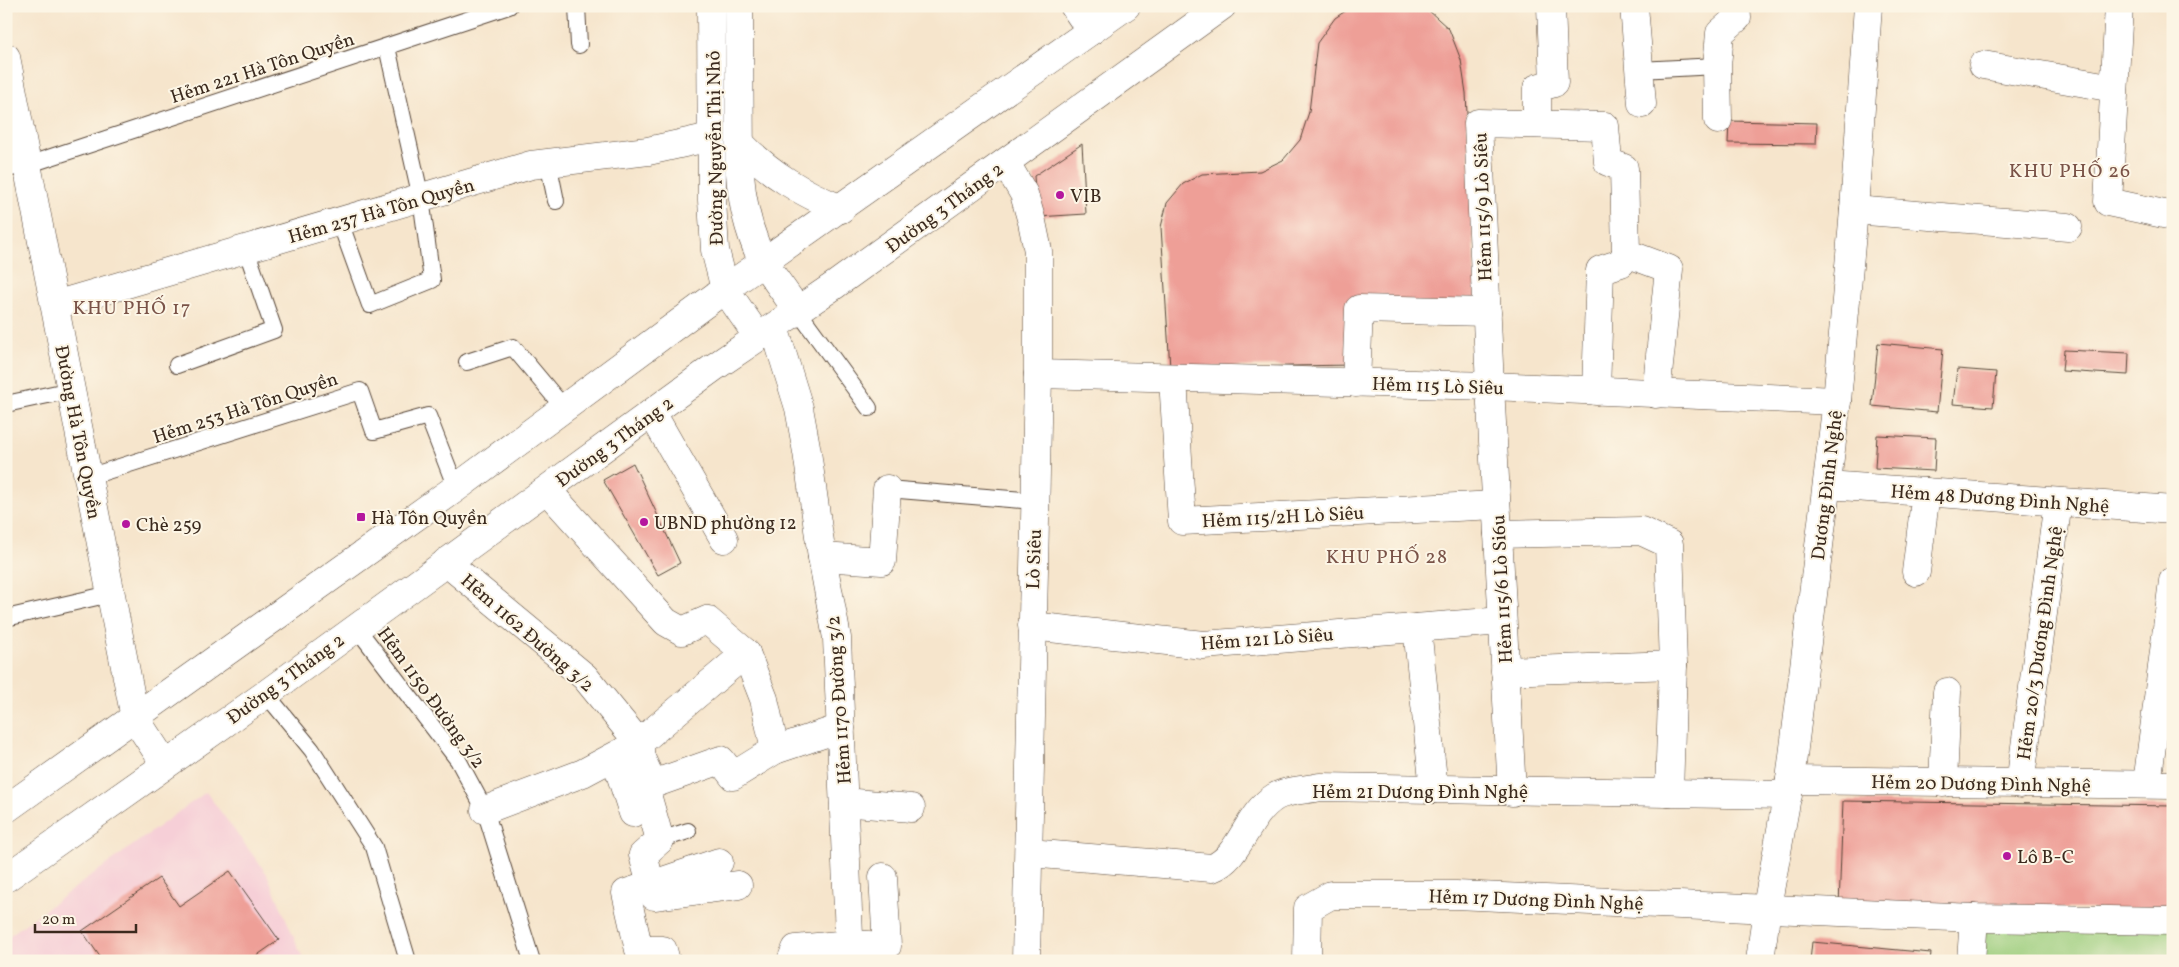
<svg xmlns="http://www.w3.org/2000/svg" width="2179" height="967" viewBox="0 0 2179 967" font-family="Vollkorn,serif">
	<rect width="100%" height="100%" fill="#fcf5e5"/>
	<filter id="ink" filterUnits="userSpaceOnUse"><feTurbulence type="fractalNoise" baseFrequency=".02" numOctaves="2"/><feDisplacementMap in="SourceGraphic" scale="10" xChannelSelector="R" yChannelSelector="G"/><feConvolveMatrix kernelMatrix="1 2 1 2 8 2 1 2 1" color-interpolation-filters="sRGB"/></filter>
	<filter id="wash" filterUnits="userSpaceOnUse"><feTurbulence type="fractalNoise" baseFrequency=".0096" numOctaves="4" result="noise"/><feDisplacementMap in="SourceGraphic" scale="20" xChannelSelector="R" yChannelSelector="G"/><feGaussianBlur stdDeviation="1.12" result="paint"/><feColorMatrix in="noise" values="0 0 0 0 0 0 0 0 0 0 0 0 0 0 0 0 0 1.4 0 .05"/><feComposite in="paint" operator="in"/></filter>
	<g filter="url(#wash)">
		<rect width="100%" height="100%" fill="#f6e5cc"/>
		<path fill="#f6cfd7" d="M206,792l61,82 37,87h-298v-23z"/>
		<path fill="#9dce7e" stroke="#6c7c4e" d="M1984,924l189,3v34h-190z"/>
		<g id="blocks">
			<g fill="#ee9f97">
				<path d="M1353,6h67l7,3 22,20 12,31 5,33 10,212 -123,-3v63l-183,3 -9,-141 6,-24 16,-19 19,-10 58,-3 23,-11 17,-20 9,-28 8,-69 18,-25z"/>
				<path d="M1729,121l88,2 -1,21 -88,-1z"/>
				<path d="M1082,144l4,70 -49,3 -3,-41z"/>
				<path d="M1878,343l65,6 -6,63 -65,-6z"/>
				<path d="M2064,350l65,3 -1,22 -66,-4z"/>
				<path d="M1957,369l39,3 -3,35 -40,-3z"/>
				<path d="M1877,435l59,3 -2,33 -59,-3z"/>
				<path d="M633,463l47,100 -22,12 -55,-95z"/>
				<path d="M1843,801l330,5v104l-334,-4z"/>
				<path d="M230,871l49,69 -30,21h-146l-21,-30 77,-53 20,28z"/>
				<path d="M1812,942l119,11 -1,8h-120z"/>
			</g>
		</g>
	</g>
	<g filter="url(#ink)">
		<use href="#blocks" fill-opacity="0" stroke="#574638" stroke-width="1"/>
		<g fill="none" stroke-linecap="round" stroke-linejoin="round">
			<g stroke="#574638" stroke-width="18">
				<g id="lane">
					<path d="M577,6l2,39"/>
					<path d="M1639,70l78,-4"/>
					<path d="M548,162l8,39"/>
					<path d="M6,169l21,-4 482,-159"/>
					<path d="M340,222l30,83 62,-25 -11,-82 -34,-151"/>
					<path d="M798,311l71,97"/>
					<path d="M467,362l46,-15 51,61"/>
					<path d="M177,365l97,-35 -28,-81"/>
					<path d="M6,404l65,-14"/>
					<path d="M88,477l272,-86 14,40 54,-15 28,72"/>
					<path d="M887,489l148,12"/>
					<path d="M6,618l104,-24"/>
					<path d="M356,627l102,133 27,50 47,151"/>
					<path d="M266,694l46,56 62,97 34,114"/>
					<path d="M660,840l28,-9"/>
				</g>
			</g>
			<g stroke="#574638" stroke-width="29">
				<g id="street">
					<path d="M1074,6l17,25"/>
					<path d="M1634,6l8,98"/>
					<path d="M2119,6l-11,196 65,14"/>
					<path d="M1983,65l131,23"/>
					<path d="M1718,120l-1,-54 3,-33 17,-15 -1,-12"/>
					<path d="M1537,124v-36l17,-5 -3,-77"/>
					<path d="M1006,163l18,31 8,28 6,29v123l-12,587"/>
					<path d="M1854,210l214,17"/>
					<path d="M55,305l476,-140 117,-14 63,-14"/>
					<path d="M774,327l25,81 8,44 15,105 15,81 13,323"/>
					<path d="M1038,374l452,12 347,15"/>
					<path d="M1173,379l9,142 314,-16"/>
					<path d="M1356,383l3,-74 128,3"/>
					<path d="M1596,391l4,-121 21,-7 5,-10"/>
					<path d="M652,413l72,126"/>
					<path d="M1827,485l346,25"/>
					<path d="M547,490l119,132 16,9 25,-11 39,33 18,46 11,51 66,-22"/>
					<path d="M1498,534l143,-3 28,13 4,121 -4,128"/>
					<path d="M822,557l60,4 5,-72"/>
					<path d="M446,562l139,115 54,66 2,15 12,26 -7,7 14,49 -17,15 8,30 -25,8 13,57h24l3,11"/>
					<path d="M1916,572l10,-80"/>
					<path d="M1032,626l171,19 299,-24"/>
					<path d="M1417,628l17,161"/>
					<path d="M1505,671l168,-6"/>
					<path d="M1790,780l383,5"/>
					<path d="M1943,783l4,-91"/>
					<path d="M653,784l68,-24 12,16 42,-26"/>
					<path d="M2020,784l38,-282"/>
					<path d="M2147,784l26,-203"/>
					<path d="M1512,792l-22,-406 -12,-263 127,3 3,36 16,6 2,85 43,16 -13,125"/>
					<path d="M844,802l67,6"/>
					<path d="M485,810l98,-37 56,-30 107,-90"/>
					<path d="M633,813l-15,-46 23,-9"/>
					<path d="M1029,853l183,15c28,-10 34,-53 63,-71 11,-7 32,-7 45,-10l468,8"/>
					<path d="M719,862l-68,23 3,11 84,-11"/>
					<path d="M791,961l5,-12 53,-5 38,2 -4,-69"/>
					<path d="M1307,961l1,-53 23,-13h125l518,23 199,3"/>
					<path d="M1760,961l7,-54 23,-127 47,-379 17,-191 14,-204"/>
					<path d="M1971,961l3,-43"/>
				</g>
			</g>
			<g stroke="#574638" stroke-width="29">
				<g id="secondary">
					<path d="M711,6l1,194 3,50 10,39"/>
					<path d="M739,6l1,167c2,32 9,60 23,89"/>
					<path d="M6,57l129,661"/>
					<path d="M740,143c30,31 62,50 101,66"/>
				</g>
			</g>
			<g stroke="#574638" stroke-width="29">
				<g id="primary">
					<path d="M763,262l35,49"/>
					<path d="M725,289l33,48"/>
					<path d="M135,718l30,46"/>
					<path d="M6,809l450,-321 269,-199 401,-283"/>
					<path d="M6,878l260,-184 447,-326 122,-83 387,-279"/>
				</g>
			</g>
			<use href="#lane" stroke="#fff" stroke-width="16"/>
			<use href="#street" stroke="#fff" stroke-width="28"/>
			<use href="#secondary" stroke="#fff" stroke-width="28"/>
			<use href="#primary" stroke="#fff" stroke-width="28"/>
		</g>
	</g>
	<g fill="#b5179e" stroke="#fcf5e5" stroke-width="2">
		<circle cx="1060" cy="195" r="5"/>
		<rect x="356" y="512" width="10" height="10" rx="2.5"/>
		<circle cx="644" cy="522" r="5"/>
		<circle cx="126" cy="524" r="5"/>
		<circle cx="2007" cy="856" r="5"/>
	</g>
	<g text-anchor="middle" stroke-width="4" stroke-linejoin="round" paint-order="stroke">
		<g font-size="19" fill="#3b2a1e" stroke="#fcf5e5">
			<text transform="translate(262 67) rotate(-18)" y="7">Hẻm 221 Hà Tôn Quyền</text>
			<text transform="translate(714 148) rotate(-91)" y="7">Đường Nguyễn Thị Nhỏ</text>
			<text transform="translate(944 207) rotate(-36)" y="7">Đường 3 Tháng 2</text>
			<text transform="translate(1482 207) rotate(-92)" y="7">Hẻm 115/9 Lò Siêu</text>
			<text transform="translate(381 210) rotate(-16)" y="7">Hẻm 237 Hà Tôn Quyền</text>
			<text transform="translate(1438 385) rotate(2)" y="7">Hẻm 115 Lò Siêu</text>
			<text transform="translate(245 407) rotate(-18)" y="7">Hẻm 253 Hà Tôn Quyền</text>
			<text transform="translate(79 432) rotate(79)" y="7">Đường Hà Tôn Quyền</text>
			<text transform="translate(614 441) rotate(-36)" y="7">Đường 3 Tháng 2</text>
			<text transform="translate(1826 485) rotate(-83)" y="7">Dương Đình Nghệ</text>
			<text transform="translate(2000 498) rotate(4)" y="7">Hẻm 48 Dương Đình Nghệ</text>
			<text transform="translate(1283 516) rotate(-3)" y="7">Hẻm 115/2H Lò Siêu</text>
			<text transform="translate(1033 559) rotate(-88)" y="7">Lò Siêu</text>
			<text transform="translate(1501 589) rotate(-93)" y="7">Hẻm 115/6 Lò Si6u</text>
			<text transform="translate(528 632) rotate(41)" y="7">Hẻm 1162 Đường 3/2</text>
			<text transform="translate(1267 638) rotate(-4)" y="7">Hẻm 121 Lò Siêu</text>
			<text transform="translate(2039 643) rotate(-82)" y="7">Hẻm 20/3 Dương Đình Nghệ</text>
			<text transform="translate(285 678) rotate(-36)" y="7">Đường 3 Tháng 2</text>
			<text transform="translate(432 697) rotate(54)" y="7">Hẻm 1150 Đường 3/2</text>
			<text transform="translate(838 700) rotate(-94)" y="7">Hẻm 1170 Đường 3/2</text>
			<text transform="translate(1981 783) rotate(1)" y="7">Hẻm 20 Dương Đình Nghệ</text>
			<text x="1420" y="798">Hẻm 21 Dương Đình Nghệ</text>
			<text transform="translate(1536 899) rotate(2)" y="7">Hẻm 17 Dương Đình Nghệ</text>
		</g>
		<g font-size="19" fill="#3b2a1e" stroke="#fcf5e5" text-anchor="start">
			<text x="1070" y="202">VIB</text>
			<text x="371" y="524">Hà Tôn Quyền</text>
			<text x="654" y="529">UBND phường 12</text>
			<text x="136" y="531">Chè 259</text>
			<text x="2017" y="863">Lô B-C</text>
		</g>
		<g font-size="20" letter-spacing="1" fill="#7a5348" stroke="#fcf5e5">
			<text x="2070" y="177">KHU PHỐ 26</text>
			<text x="132" y="314">KHU PHỐ 17</text>
			<text x="1387" y="563">KHU PHỐ 28</text>
		</g>
	</g>
	<rect width="2179" height="967" fill="none" stroke="#fcf5e5" stroke-width="25"/>
	<path d="M35 924v8h101v-8" fill="none" stroke="#3b2a1e" stroke-width="2.5"/>
	<text x="42" y="924" font-size="15" fill="#3b2a1e" stroke="#fcf5e5" stroke-width="4" paint-order="stroke">20 m</text>
</svg>
